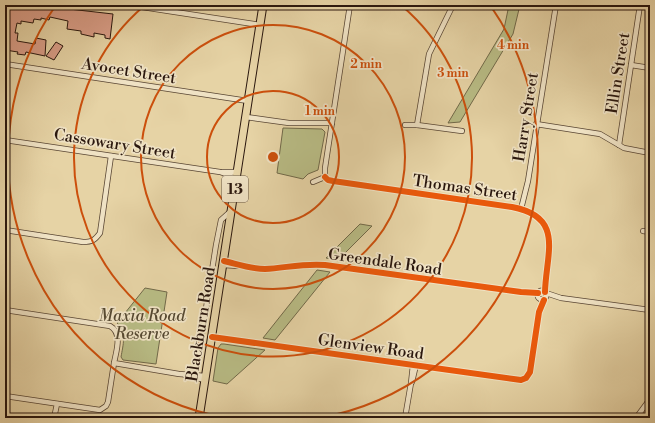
<svg xmlns="http://www.w3.org/2000/svg" width="655" height="423" viewBox="0 0 655 423" font-family="'Libre Bodoni',serif">
	<rect width="100%" height="100%" fill="#e6d3a5"/>
	<filter id="stains"><feTurbulence type="fractalNoise" baseFrequency=".005" numOctaves="4"/><feColorMatrix values="0 0 0 0 .2 0 0 0 0 .09 0 0 0 0 .02 0 0 0 .5 -.17"/></filter>
	<radialGradient id="worn" r=".72"><stop offset=".6" stop-color="#630" stop-opacity="0"/><stop offset="1" stop-color="#630" stop-opacity=".3"/></radialGradient>
	<g fill="#b8bb84" stroke="#716949">
		<path d="M509,5h11l-7,29 -53,88 -12,1 56,-94z"/>
		<path d="M283,128l39,1 3,3 -7,38 -10,4 -5,5 -26,-6z"/>
		<path d="M360,224l12,2 -34,34 -12,-2z"/>
		<path d="M317,270l13,2 -55,68 -12,-2z"/>
		<path d="M145,288l22,4 -11,72 -33,-4 -2,-3c2,-12 6,-24 -4,-34z"/>
		<path d="M221,344h3l41,6 -38,34 -14,-3 5,-33z"/>
	</g>
	<g fill="#da9e88" stroke="#2a170e">
		<path d="M5,5h31l12,2 1,-2 20,4 44,5 -3,25 -5,-1v-3l-11,-2v4l-13,-3v-3l-14,-2 1,-8 -18,-4 -1,3 -8,-2v2l-7,-1 -1,4 -12,-2v3l-4,-1 -2,10h3l-1,8 18,3 1,-6 10,2 -1,16 -19,-4 -1,3 -8,-1 1,-2 -13,-2v-18l3,1 1,-9 -4,-1z"/>
		<path d="M56,42l7,4 -9,14 -8,-4z"/>
	</g>
	<g fill="none" stroke-linecap="round" stroke-linejoin="round">
		<g stroke="#594634" stroke-width="6">
			<g id="street">
				<path d="M129,5l131,20"/>
				<path d="M5,64l243,37"/>
				<path d="M631,65l19,3"/>
				<path d="M246,117l43,6h43"/>
				<path d="M536,124l64,10 24,14 26,5"/>
				<path d="M405,125h12l45,6"/>
				<path d="M417,125l12,-71 24,-49"/>
				<path d="M5,140l215,32 17,6"/>
				<path d="M619,145l21,-140"/>
				<path d="M222,172h16"/>
				<path d="M325,177l3,3 5,1 179,26c53,10 34,46 33,85"/>
				<path d="M325,177v-9l25,-163"/>
				<path d="M313,182l12,-5"/>
				<path d="M521,209l7,-28 28,-176"/>
				<path d="M5,230l78,12c9,0 12,-2 17,-9l11,-77"/>
				<path d="M643,231l7,1"/>
				<path d="M224,261c13,3 27,8 41,8 20,-1 39,-6 60,-4l196,27 17,1"/>
				<path d="M223,265l15,1"/>
				<circle cx="542" cy="295" r="4.5"/>
				<path d="M546,293l15,5 89,12"/>
				<path d="M5,310l105,16c13,7 6,26 4,37l65,11 27,2"/>
				<path d="M212,337l309,43 5,-2 4,-6 9,-60 5,-12"/>
				<path d="M185,375l20,5"/>
				<path d="M195,378l21,-133 5,-25 10,-9"/>
				<path d="M412,382l4,-17"/>
				<path d="M5,396l95,14 6,-4 2,-4 6,-39"/>
				<path d="M54,418l3,-14"/>
				<path d="M405,418l6,-35 2,-18"/>
				<path d="M636,418l14,-19"/>
			</g>
		</g>
		<g stroke="#2a170e" stroke-width="9">
			<path id="primary" d="M199,418l64,-413"/>
		</g>
		<use href="#street" stroke="#efe2c4" stroke-width="4.5"/>
		<use href="#primary" stroke="#e6d3a5" stroke-width="7"/>
		<g stroke="#efe2c4" stroke-width="8">
			<g id="cycleway">
				<path d="M325,177l3,3 5,1 179,26c53,10 34,46 33,85"/>
				<path d="M224,261c13,3 27,8 41,8 20,-1 39,-6 60,-4l196,27 17,1"/>
				<path d="M212,337l309,43 5,-2 4,-6 9,-60 5,-12"/>
			</g>
		</g>
		<use href="#cycleway" stroke="#e8590c" stroke-width="6"/>
	</g>
	<g fill="none" stroke="#cc4f0c" stroke-width="2">
		<circle cx="273" cy="157" r="66"/>
		<circle cx="273" cy="157" r="132"/>
		<path d="M402 6A199 199 0 1 1 144 6"/>
		<path d="M227 418A265 265 0 0 1 56 5M490 5A265 265 0 0 1 319 418"/>
	</g>
	<g text-anchor="middle" stroke-width="3.5" stroke-linejoin="round" paint-order="stroke">
		<rect fill="#efe2c4" stroke="#655445" stroke-width="1" x="222" y="176" width="26" height="26" rx="3"/>
		<g font-size="15" font-weight="bold" fill="#2a170e">
			<text x="235" y="194">13</text>
		</g>
		<g font-size="16" fill="#2a170e" stroke="#efe2c4">
			<text transform="translate(129 70) rotate(9)" y="6">Avocet Street</text>
			<text transform="translate(617 73) rotate(-81)" y="6">Ellin Street</text>
			<text transform="translate(525 117) rotate(-81)" y="6">Harry Street</text>
			<text transform="translate(115 143) rotate(9)" y="6">Cassowary Street</text>
			<text transform="translate(465 187) rotate(8)" y="6">Thomas Street</text>
			<text transform="translate(385 261) rotate(8)" y="6">Greendale Road</text>
			<text transform="translate(200 324) rotate(-81)" y="6">Blackburn Road</text>
			<text transform="translate(371 346) rotate(8)" y="6">Glenview Road</text>
		</g>
		<g font-size="16" font-style="italic" fill="#554831" stroke="#efe2c4">
			<text x="142" y="321">Maxia Road<tspan x="142" dy="18">Reserve</tspan></text>
		</g>
	</g>
	<circle cx="273" cy="157" r="6" fill="#cc4f0c" stroke="#efe2c4" stroke-width="2"/>
	<g font-size="12" text-anchor="middle" font-weight="bold" fill="#cc4f0c" stroke="#efe2c4" stroke-width="3.5" stroke-linejoin="round" paint-order="stroke">
		<text x="513" y="49">4 min</text>
		<text x="366" y="68">2 min</text>
		<text x="453" y="77">3 min</text>
		<text x="320" y="115">1 min</text>
	</g>
	<rect width="655" height="423" fill="none" stroke="#e6d3a5" stroke-width="20"/>
	<rect x="6" y="6" width="643" height="411" fill="none" stroke="#2a170e" stroke-width="2"/>
	<rect x="10" y="10" width="635" height="403" fill="none" stroke="#2a170e"/>
	<rect width="100%" height="100%" filter="url(#stains)"/>
	<rect width="100%" height="100%" fill="url(#worn)"/>
</svg>
